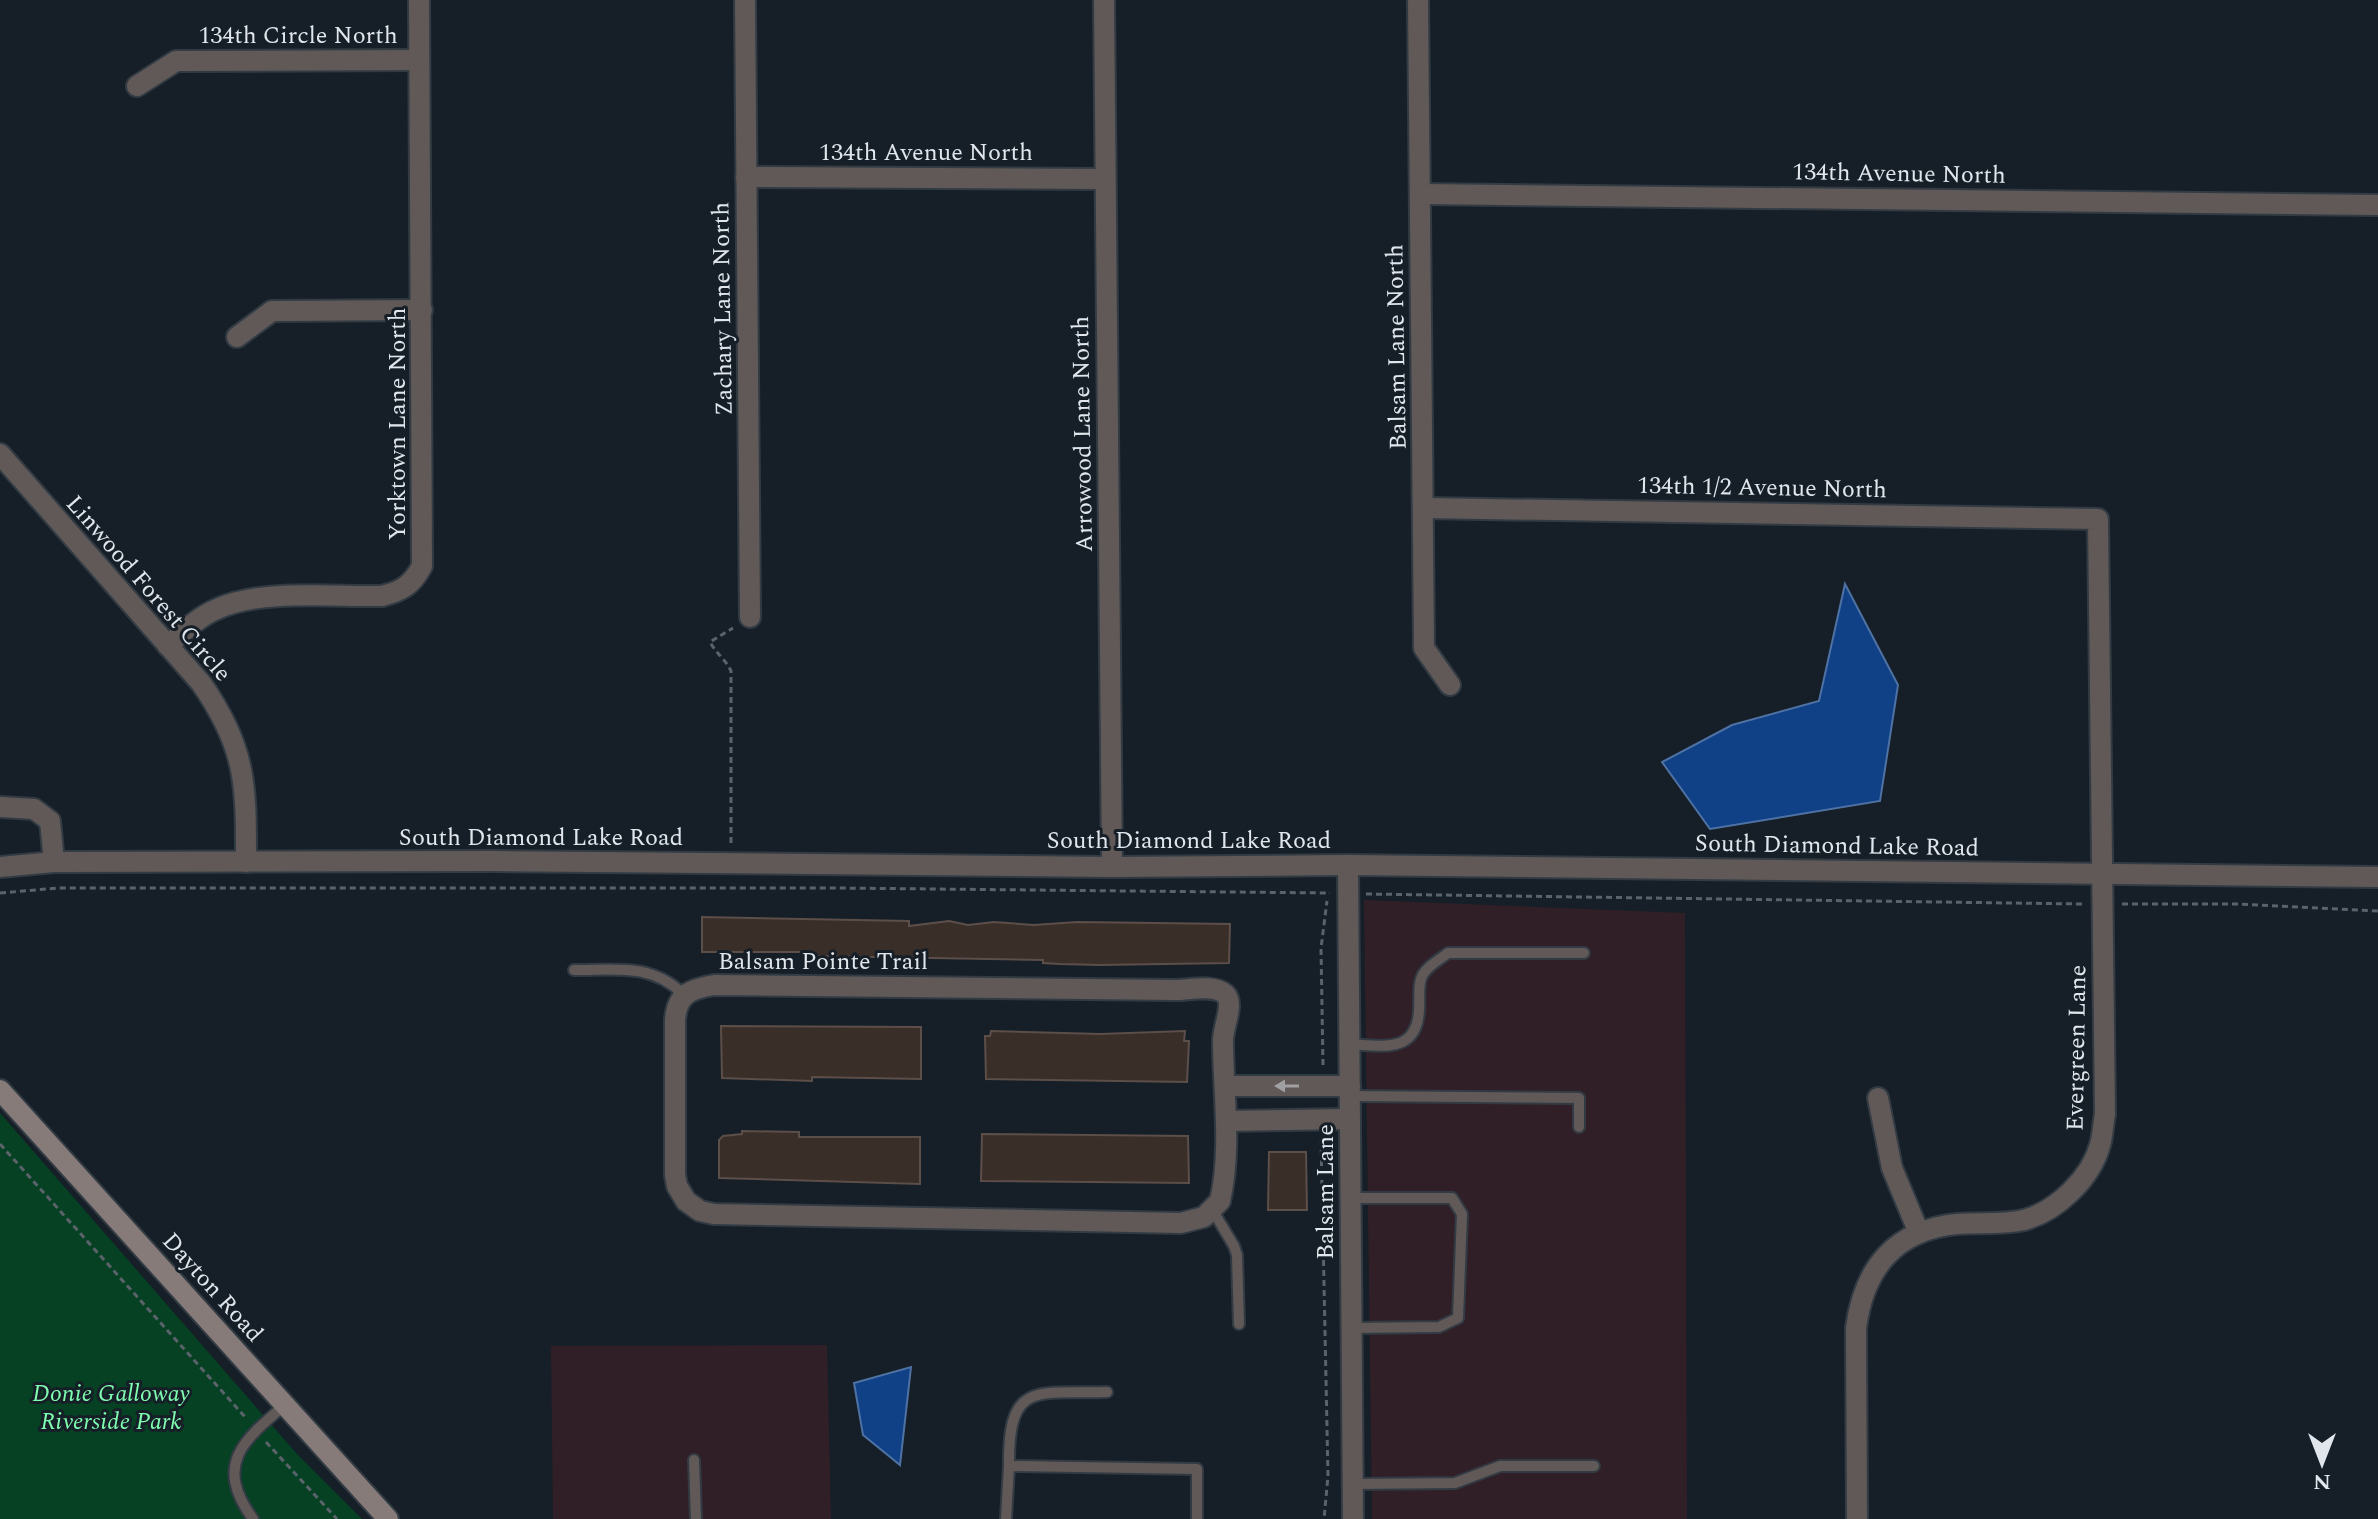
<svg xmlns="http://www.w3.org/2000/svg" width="2378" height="1519" viewBox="0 0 2378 1519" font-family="Spectral,serif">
	<rect width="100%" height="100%" fill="#161f27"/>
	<g fill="#311f27">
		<path d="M1364,900l321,13 2,606h-315z"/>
		<path d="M827,1345l4,174h-278l-2,-173z"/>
	</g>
	<path fill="#064123" d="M0,1113l297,341 65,65h-362z"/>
	<g fill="#104085" stroke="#4e72a4" stroke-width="2">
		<path d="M1845,584l53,101 -18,116 -170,28 -48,-67 70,-37 87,-24z"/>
		<path d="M911,1367l-11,98 -37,-30 -9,-52z"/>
	</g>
	<g fill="#3a2e29" stroke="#5c4e49" stroke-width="2">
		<path d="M702,917l207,4v5l40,-5 19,4 26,-3 40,3 43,-3 153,2 -1,39 -130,2 -39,-1 -17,-1v-3l-229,-4v-4h-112z"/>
		<path d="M721,1026l200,1v52l-109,-2v4l-90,-3z"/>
		<path d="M991,1031l109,3 85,-3 -1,10h5l-2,41 -201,-3 -1,-43h5z"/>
		<path d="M742,1131l57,1v5h121v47l-201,-6v-38l4,-4 19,-2z"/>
		<path d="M982,1134l206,2 1,47 -208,-2z"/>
		<path d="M1269,1152h37l1,58h-39z"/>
	</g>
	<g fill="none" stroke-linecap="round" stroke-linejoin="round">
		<g stroke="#323b43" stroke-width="14">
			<g id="service">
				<path d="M574,970c42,0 77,-7 109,24"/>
				<path d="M1349,1044c33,2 68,10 70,-34 1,-9 -1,-23 2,-31 3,-11 18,-19 27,-26h136"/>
				<path d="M1350,1096l229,2v29"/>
				<path d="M1350,1198h102l10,16 -4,104 -19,9 -87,1"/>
				<path d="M1213,1211l21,35 3,9 2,69"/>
				<path d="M694,1460l2,59"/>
				<path d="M1009,1466c-1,-86 27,-72 98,-74"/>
				<path d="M1354,1484l101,-1 45,-17h94"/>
				<path d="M253,1519c-39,-54 -11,-78 32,-114"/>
				<path d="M1006,1519l3,-53 188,3v50"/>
			</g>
		</g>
		<g stroke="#323b43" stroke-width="24">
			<g id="minor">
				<path d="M745,0l5,617"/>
				<path d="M1104,0l8,867"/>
				<path d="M1418,0l6,648 26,37"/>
				<path d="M137,86l39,-25 243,-1"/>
				<path d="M746,177l359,2"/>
				<path d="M1420,194l958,11"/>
				<path d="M237,337l35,-26 150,-1"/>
				<path d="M0,454l201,229c46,66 45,102 45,179"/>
				<path d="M1425,508l673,11 7,595c-2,10 -2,21 -5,31 -9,33 -43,66 -76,75 -22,5 -44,2 -67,4 -62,6 -93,44 -101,104l1,191"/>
				<path d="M168,646c15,-14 30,-29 49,-37 43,-20 117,-12 165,-13 20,-5 30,-11 40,-30l-3,-566"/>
				<path d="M0,807l34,2 16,12 4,41"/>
				<path d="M1348,865l5,654"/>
				<path d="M714,985l462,5c14,0 37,-6 49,4 10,9 -2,33 -2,46 0,53 9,109 -3,161l-16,16 -23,6 -467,-9 -14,-3 -14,-10 -9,-15 -2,-11v-155c2,-26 15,-31 39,-35z"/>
				<path d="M1225,1086h125"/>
				<path d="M1878,1098l14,70 27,65"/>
				<path d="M1226,1121l124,-2"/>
			</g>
		</g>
		<g stroke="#323b43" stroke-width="24">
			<path id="tertiary" d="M0,867l54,-5 441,-1 617,6 236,-2 1030,12"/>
		</g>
		<g stroke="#323b43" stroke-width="24">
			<path id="secondary" d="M0,1090l388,429"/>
		</g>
		<g stroke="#5a626a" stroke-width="3" stroke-dasharray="6 4" stroke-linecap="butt">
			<path d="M731,843v-172c-5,-11 -15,-18 -21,-29l23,-14"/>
			<path d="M0,893l58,-5h776l496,5"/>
			<path d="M1366,894l716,10"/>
			<path d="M2122,904h116l140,7"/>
			<path d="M1323,1065l-2,-117 6,-47"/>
			<path d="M1321,1140l7,336 -4,43"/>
			<path d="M0,1144l246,274"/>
			<path d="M266,1442l71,77"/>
		</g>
		<use href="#service" stroke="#605958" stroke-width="10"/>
		<use href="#minor" stroke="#605958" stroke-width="20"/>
		<use href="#tertiary" stroke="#605958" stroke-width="20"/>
		<use href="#secondary" stroke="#867b79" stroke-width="20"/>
	</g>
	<defs><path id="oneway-solid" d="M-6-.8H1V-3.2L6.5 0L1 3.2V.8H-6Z" transform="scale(2)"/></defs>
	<use fill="#a0a0a2" href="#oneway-solid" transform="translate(1287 1086) rotate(180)"/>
	<g text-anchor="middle" stroke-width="6" stroke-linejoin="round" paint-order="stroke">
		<g font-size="24" fill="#e0e6ec" stroke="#161f27">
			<text x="298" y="43">134th Circle North</text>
			<text x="926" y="160">134th Avenue North</text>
			<text transform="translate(1899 173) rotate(1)" y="8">134th Avenue North</text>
			<text transform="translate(722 309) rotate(-91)" y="8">Zachary Lane North</text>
			<text transform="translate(1396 347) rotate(-91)" y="8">Balsam Lane North</text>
			<text transform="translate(397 424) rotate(-90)" y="8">Yorktown Lane North</text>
			<text transform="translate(1082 434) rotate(-91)" y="8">Arrowood Lane North</text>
			<text transform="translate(1762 487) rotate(1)" y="8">134th 1/2 Avenue North</text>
			<text transform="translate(149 588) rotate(49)" y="8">Linwood Forest Circle</text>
			<text x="541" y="845">South Diamond Lake Road</text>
			<text x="1189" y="848">South Diamond Lake Road</text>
			<text transform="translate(1837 845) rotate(1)" y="8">South Diamond Lake Road</text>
			<text x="823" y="969">Balsam Pointe Trail</text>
			<text transform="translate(2076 1048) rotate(-89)" y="8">Evergreen Lane</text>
			<text transform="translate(1325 1192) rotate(-90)" y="8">Balsam Lane</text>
			<text transform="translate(213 1287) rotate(48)" y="8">Dayton Road</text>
		</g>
		<g font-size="24" font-style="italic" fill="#7ffdb0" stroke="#161f27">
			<text x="111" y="1401">Donie Galloway<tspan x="111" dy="28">Riverside Park</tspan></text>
		</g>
	</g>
	<g transform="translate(2322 1463) rotate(180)" stroke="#161f27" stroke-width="6" paint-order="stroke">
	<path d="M0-6L14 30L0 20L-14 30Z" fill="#e0e6ec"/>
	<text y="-12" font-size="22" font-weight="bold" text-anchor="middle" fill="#e0e6ec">N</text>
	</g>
</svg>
